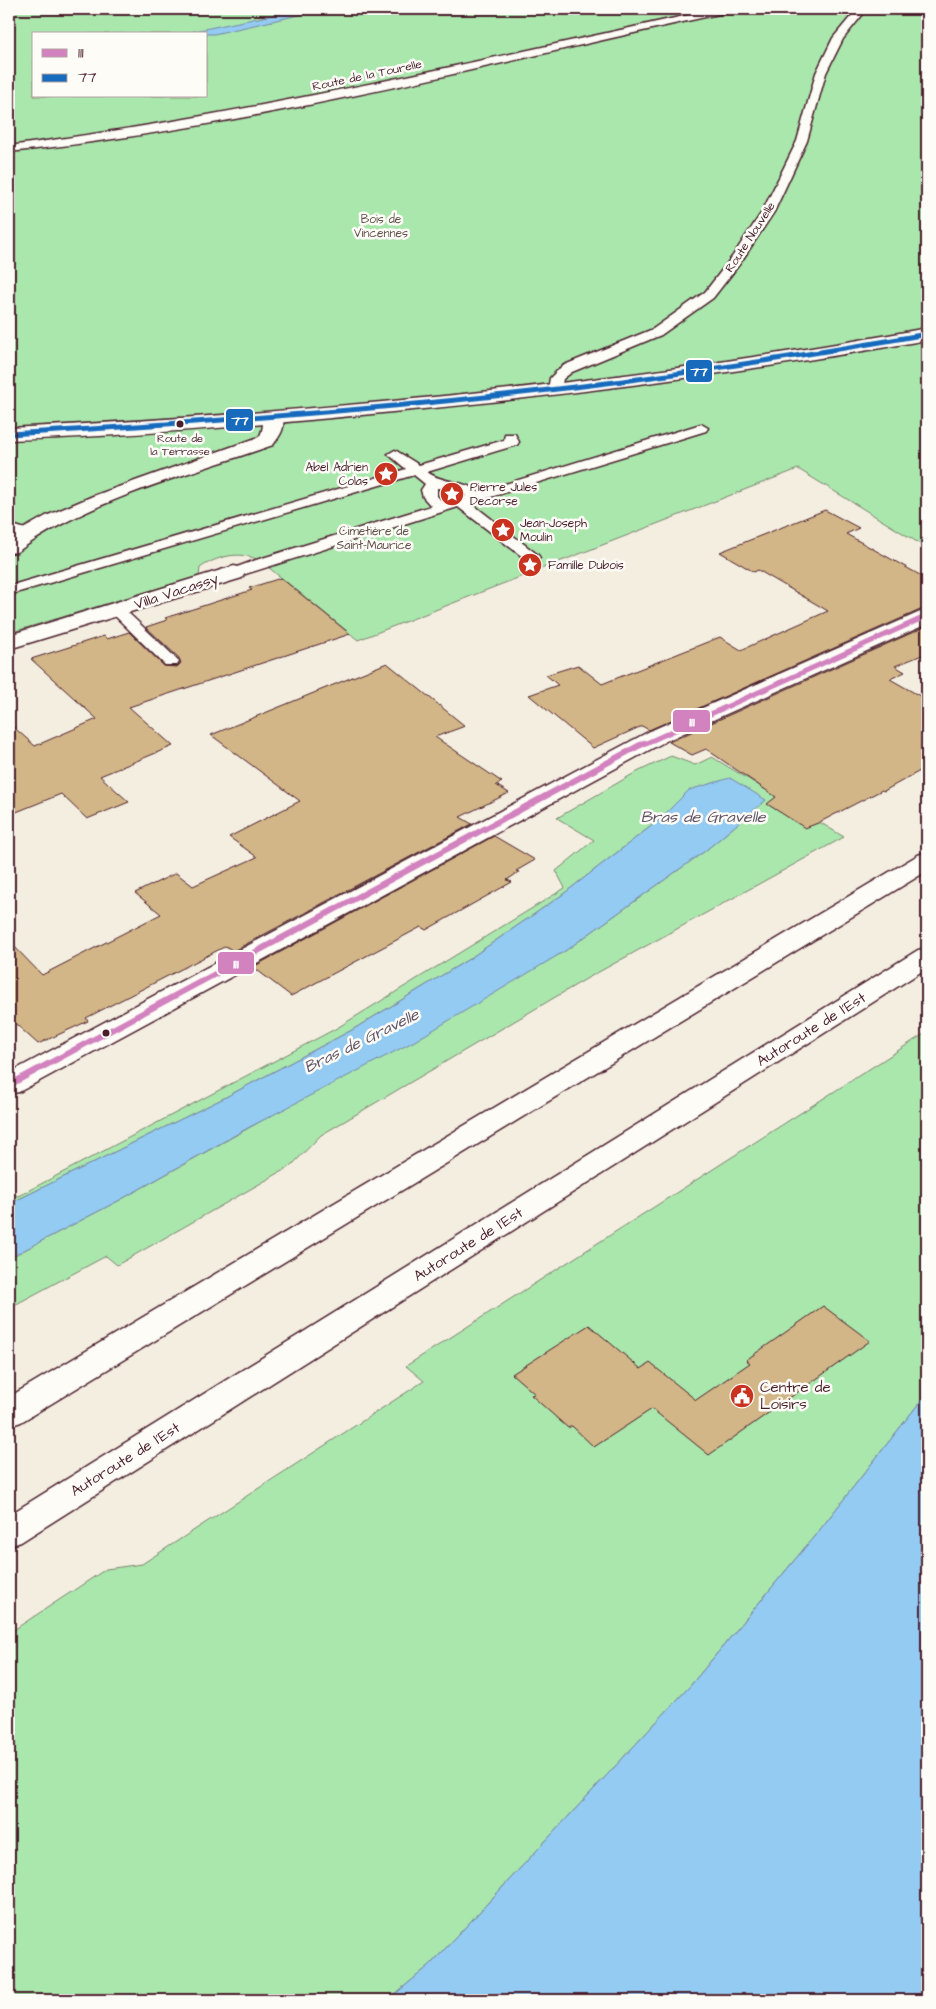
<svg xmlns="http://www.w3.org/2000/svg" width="936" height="2009" viewBox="0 0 936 2009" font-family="'Architects Daughter',sans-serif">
	<rect width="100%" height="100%" fill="#f4eee1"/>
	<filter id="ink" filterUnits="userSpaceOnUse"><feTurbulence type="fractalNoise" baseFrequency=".02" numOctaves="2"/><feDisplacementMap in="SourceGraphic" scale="10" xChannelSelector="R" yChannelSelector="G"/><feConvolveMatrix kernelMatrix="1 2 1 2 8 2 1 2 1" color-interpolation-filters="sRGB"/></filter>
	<g filter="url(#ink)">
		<g fill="#aae7ad" stroke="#7a836c" fill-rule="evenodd">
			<path d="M9,9h918v539l-129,-79 -440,171 -90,-73c-4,-2 -6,-5 -10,-7 -18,-10 -43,-3 -58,8l-1,8 -190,57zM34,34h172v62h-172z"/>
			<path d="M671,756l24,9 17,-8 132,80 -258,142 -265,156 -30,31 -174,99 -11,-9 -97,52v-50l111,-58 445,-249 140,-100 61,-51 -77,-10 -30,30 -97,75 -93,64 -117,71 -128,68 -215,106v-11l9,3 319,-168 228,-140 -9,-17 38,-31 -37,-22 76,-44z"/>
			<path d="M927,1032v361l-105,134 -132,159 -260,279 -42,35h-379v-367l97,-64 36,-5 282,-183 -18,-15z"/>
		</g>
		<g fill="#94cbf3" stroke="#7686a3">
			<path d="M302,9h24l-112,25h-34z"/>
			<path d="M730,778l36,22 -61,51 -140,100 -152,91 -167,87 -126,71 -111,58v-54l215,-106 128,-68 117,-71 93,-64 97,-75 30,-30z"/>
			<path d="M927,1393v607h-539l42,-35 260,-279 132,-159z"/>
		</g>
		<g fill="#d2b687" stroke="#4a1f2b">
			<path d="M825,510l34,18 -13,6 81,45v28l-278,123 -7,-4 -49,22 -64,-53 29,-10 -12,-10 32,-10 24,19 118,-47 21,13 87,-39 -70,-41 -4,2 -34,-20z"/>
			<path d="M281,578l69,56 -221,73 44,39 -73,30 29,26 -42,17 -26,-25 -52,21v-92l26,23 62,-27 -66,-60 73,-23 3,3 22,-7 35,34 13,1 4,-4 -2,-5 -33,-31 21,-7 -2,-2 87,-28 -3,-2z"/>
			<path d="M927,626v27l-32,13 10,6 -15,7 37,21v67l-43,24 -2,-1 -64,33 -13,5 -38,-24 9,-7 -70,-48 -14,6 -23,-13z"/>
			<path d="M387,663l78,63 -30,11 67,45 -6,3 13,8 -49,24 12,7 -239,127 -7,-5 -140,72 2,3 -50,23 -29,-26v-77l33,34 119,-61 -26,-21 41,-20 17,13 64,-29 -28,-20 71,-36 -89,-66z"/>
			<path d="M494,836l41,24 -19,11 3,1 -12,8 5,2 -86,48 -5,-3 -130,69 -38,-29z"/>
			<path d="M823,1306l47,35 -161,114 -57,-46 -58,38 -22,-21 -4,2 -37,-33 4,-1 -23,-20 77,-49 52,44 9,-6 46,37 54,-37 -4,-3z"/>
		</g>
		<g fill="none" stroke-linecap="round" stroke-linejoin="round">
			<g stroke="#4a1f2b" stroke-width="3">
				<g id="service">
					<path d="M716,9h17l-5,3c-238,52 -476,115 -719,140v-6c239,-31 472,-86 707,-137z"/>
					<path d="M857,9h10l-24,30 -17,34 -19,68 -33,71 -33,50 -28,36 -52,37 -89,37 -9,7 -3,14h-10l-2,-3 2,-12 12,-12 91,-37 52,-37 27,-35 30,-45 35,-71 19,-68 17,-35z"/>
					<path d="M701,424l7,4 -2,3 -235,72 67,52 2,3 -7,4 -5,-1 -70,-54 -219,69 -5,1 -7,-4 2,-3 27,-10 175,-54 -8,-9 -2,-7 4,-6 -11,-9 -405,120v-9l397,-117 -18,-15 7,-4 24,15 85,-25 1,-6h10l4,8 -2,3 -90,27c17,12 34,7 52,20zM437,488l22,3 7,5 -23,6 -6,-6z"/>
					<path d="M9,524l23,7 2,3 -7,4 -18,-5z"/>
					<path d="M117,605l5,2 55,52 2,3 -2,3h-12l-53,-52 -3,-3z"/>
				</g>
			</g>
			<g stroke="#4a1f2b" stroke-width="3">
				<g id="minor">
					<path d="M273,412l7,2c8,11 0,22 -7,31 -82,29 -186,55 -256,107l-8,1v-16l37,-21 47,-20 166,-59c6,-8 2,-16 7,-23z"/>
					<path d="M234,566l8,2 3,5 -3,5 -233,71v-14z"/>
				</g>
			</g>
			<g stroke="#4a1f2b" stroke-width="3">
				<g id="tertiary">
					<path d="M927,328v12c-174,31 -349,54 -524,71 -131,13 -263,25 -394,29v-12c308,-15 615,-44 918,-100z"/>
					<path d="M927,609v15l-261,117 -647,351 -10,2v-21l641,-342z"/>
				</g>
			</g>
			<g stroke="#4a1f2b" stroke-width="3">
				<g id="motorway">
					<path d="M927,852v19l-906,551 -12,4v-29l909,-542z"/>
					<path d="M927,948v20l-906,574 -12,4v-31l909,-565z"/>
				</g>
			</g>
			<use href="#service" fill="#fdfcf7" fill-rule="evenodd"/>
			<use href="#minor" fill="#fdfcf7" fill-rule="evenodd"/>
			<use href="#tertiary" fill="#fdfcf7" fill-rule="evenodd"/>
			<use href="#motorway" fill="#fdfcf7" fill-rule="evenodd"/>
			<g stroke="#fdfcf7" stroke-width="8">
				<path id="bus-1-far1" d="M642,745l285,-129"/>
			</g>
			<g stroke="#fdfcf7" stroke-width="10">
				<path id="bus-1" d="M9,1085l635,-342"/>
			</g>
			<g stroke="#fdfcf7" stroke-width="8">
				<path id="bus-2" d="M9,434c192,-11 383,-25 574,-48 115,-14 230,-32 344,-52"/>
			</g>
			<use href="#bus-1-far1" stroke="#d282be" stroke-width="5"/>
			<use href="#bus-1" stroke="#d282be" stroke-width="6"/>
			<use href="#bus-2" stroke="#186abd" stroke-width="5"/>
		</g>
	</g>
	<defs>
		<g id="sight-disc" transform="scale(1.25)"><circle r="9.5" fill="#c8321e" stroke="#fdfcf7"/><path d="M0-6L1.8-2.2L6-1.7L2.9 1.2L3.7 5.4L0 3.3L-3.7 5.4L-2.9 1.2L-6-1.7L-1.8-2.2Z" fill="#fff"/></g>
		<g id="civic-disc" transform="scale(1.25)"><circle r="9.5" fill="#c8321e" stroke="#fdfcf7"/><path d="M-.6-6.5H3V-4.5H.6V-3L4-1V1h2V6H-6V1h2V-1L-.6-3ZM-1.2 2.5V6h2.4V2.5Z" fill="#fff"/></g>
	</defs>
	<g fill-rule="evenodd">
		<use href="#sight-disc" x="386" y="474"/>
		<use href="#sight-disc" x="452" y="494"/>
		<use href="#sight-disc" x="503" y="530"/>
		<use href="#sight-disc" x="530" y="565"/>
		<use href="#civic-disc" x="742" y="1396"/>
	</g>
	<g fill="#4a1f2b" stroke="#fdfcf7" stroke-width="2">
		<circle cx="180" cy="424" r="4.5"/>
		<circle cx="106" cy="1033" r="4.5"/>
	</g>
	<g text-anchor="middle" stroke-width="5" stroke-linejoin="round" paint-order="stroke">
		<g font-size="11" fill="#4a1f2b" stroke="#fdfcf7">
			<text x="180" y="442">Route de<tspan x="180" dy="13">la Terrasse</tspan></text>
		</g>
		<g font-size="12" fill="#4a1f2b" stroke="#fdfcf7">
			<text transform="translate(367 75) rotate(-12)" y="4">Route de la Tourelle</text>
			<text transform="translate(750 237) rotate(-57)" y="4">Route Nouvelle</text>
		</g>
		<g font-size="12" fill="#62514c" stroke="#fdfcf7">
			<text x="381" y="223">Bois de<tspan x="381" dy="14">Vincennes</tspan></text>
			<text x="374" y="535">Cimetière de<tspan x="374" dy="14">Saint-Maurice</tspan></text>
		</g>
		<g font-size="12" fill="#4a1f2b" stroke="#fdfcf7" text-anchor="start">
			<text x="368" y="471" text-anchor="end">Abel Adrien<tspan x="368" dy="14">Colas</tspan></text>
			<text x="470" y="491">Pierre Jules<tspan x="470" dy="14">Decorse</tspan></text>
			<text x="520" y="527">Jean-Joseph<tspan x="520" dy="14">Moulin</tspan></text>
			<text x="548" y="569">Famille Dubois</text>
		</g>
		<g font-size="15" fill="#4a1f2b" stroke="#fdfcf7">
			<text transform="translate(176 591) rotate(-18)" y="5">Villa Vacassy</text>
			<text transform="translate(811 1029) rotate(-32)" y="5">Autoroute de l’Est</text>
			<text transform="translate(468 1244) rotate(-32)" y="5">Autoroute de l’Est</text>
			<text transform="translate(125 1459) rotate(-32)" y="5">Autoroute de l’Est</text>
		</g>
		<g font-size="15" fill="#4a1f2b" stroke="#fdfcf7" text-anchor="start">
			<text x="760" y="1392">Centre de<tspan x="760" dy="17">Loisirs</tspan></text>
		</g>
		<g font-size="16" font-style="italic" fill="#605367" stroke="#fdfcf7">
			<text x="703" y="822">Bras de Gravelle</text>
			<text transform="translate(361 1040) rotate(-26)" y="6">Bras de Gravelle</text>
		</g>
	</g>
	<g stroke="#fdfcf7" stroke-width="2">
		<rect x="685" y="359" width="28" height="24" rx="5" fill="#186abd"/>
		<rect x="225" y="408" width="29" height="24" rx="5" fill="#186abd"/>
		<rect x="672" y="709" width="39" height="24" rx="5" fill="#d282be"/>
		<rect x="217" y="951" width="38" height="24" rx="5" fill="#d282be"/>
	</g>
	<g font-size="14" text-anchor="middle" font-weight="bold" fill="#fff">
		<text x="699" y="376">77</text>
		<text x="240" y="425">77</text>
		<text x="692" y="726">111</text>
		<text x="236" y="968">111</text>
	</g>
	<rect width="936" height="2009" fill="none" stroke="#fdfcf7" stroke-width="30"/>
	<rect x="15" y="15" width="906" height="1979" fill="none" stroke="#4a1f2b" stroke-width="2" filter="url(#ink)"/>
	<rect x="32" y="32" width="175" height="65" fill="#fdfcf7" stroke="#b5a4a5"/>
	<rect x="42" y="49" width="25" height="8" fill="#d282be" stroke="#b5a4a5"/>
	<text x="78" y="58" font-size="15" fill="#4a1f2b">111</text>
	<rect x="42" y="74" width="25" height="8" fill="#186abd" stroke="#b5a4a5"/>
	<text x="78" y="82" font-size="15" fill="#4a1f2b">77</text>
</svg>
